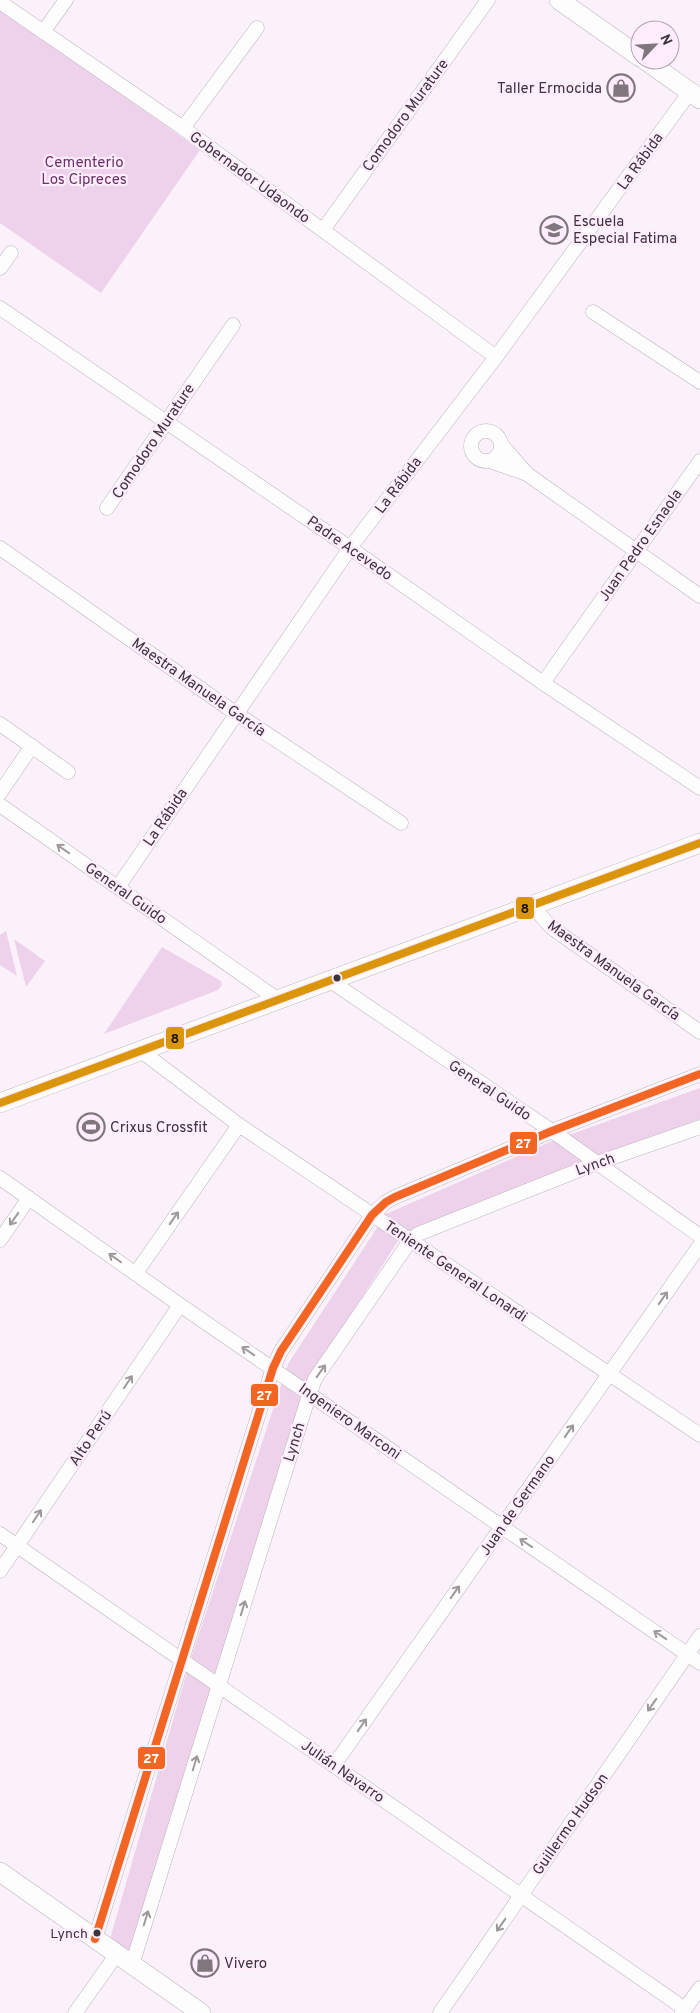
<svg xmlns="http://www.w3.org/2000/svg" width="700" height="2013" viewBox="0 0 700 2013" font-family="Overpass,sans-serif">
	<rect width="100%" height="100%" fill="#fbf1fa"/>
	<g fill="#eed2eb">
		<path d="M0,9l200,141 -99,143 -101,-70z"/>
		<path d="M6,931l11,45 -17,-11v-30z"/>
		<path d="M14,939l31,22 -19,26z"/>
		<path d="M162,947l59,34 1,4 -4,5 -114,44z"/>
		<path d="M700,1088v31l-107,39 -190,75 -94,147 -180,574 -19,-15 80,-278 98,-297 98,-150 166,-73z"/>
	</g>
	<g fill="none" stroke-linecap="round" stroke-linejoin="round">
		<g stroke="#bbb3ba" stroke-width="15">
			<g id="street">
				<path d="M0,2l183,126 313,229"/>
				<path d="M43,32l23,-32"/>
				<path d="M183,128l74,-100"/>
				<path d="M323,230l165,-230"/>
				<path d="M0,268l11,-15"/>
				<path d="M0,308l350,240 193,135 157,105"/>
				<path d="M593,312l107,70"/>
				<circle cx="486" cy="446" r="15"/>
				<path d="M490,461l37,13 -26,-30"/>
				<path d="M527,474l173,122"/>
				<path d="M107,508l126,-183"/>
				<path d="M0,548l228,160 173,115"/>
				<path d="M543,683l157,-222"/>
				<path d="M0,724l68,48"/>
				<path d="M0,793l32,-47"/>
				<path d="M0,805l277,194"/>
				<path d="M118,887l232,-339 146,-191 194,-265"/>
				<path d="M531,905l21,23 148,104"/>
				<path d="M329,980l223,151 148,105"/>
				<path d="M141,1051l98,74 461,310"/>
				<path d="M0,1178l180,127 520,358"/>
				<path d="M0,1240l29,-42"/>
				<path d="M136,1273l103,-148"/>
				<path d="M0,1534l685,475"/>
				<path d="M0,1571l180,-266"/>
				<path d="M334,1765l366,-520"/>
				<path d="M95,1939l178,-571 8,-17 91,-136 14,-13 9,-5 157,-66 148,-57"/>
				<path d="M132,1965l178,-573 5,-13 95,-138 8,-7 179,-71 103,-36"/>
				<path d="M75,2013l42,-59"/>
				<path d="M440,2013l260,-377"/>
				<path d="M682,2013l18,-25"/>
			</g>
		</g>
		<g stroke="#bbb3ba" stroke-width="20">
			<g id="secondary">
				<path d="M559,0l81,57"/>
				<path d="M645,60l55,39"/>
				<path d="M0,1103l700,-260"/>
				<path d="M0,1872l201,141"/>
			</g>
		</g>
		<use href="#street" stroke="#fefdfe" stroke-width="14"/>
		<use href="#secondary" stroke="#fefdfe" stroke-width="19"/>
		<g stroke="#ffedfd" stroke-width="11">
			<path id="bus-1" d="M95,1939l178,-571 8,-17 91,-136 14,-13 9,-5 157,-66 148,-57"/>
		</g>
		<g stroke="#ffedfd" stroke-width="11">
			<path id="bus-2" d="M0,1103l700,-260"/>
		</g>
		<use href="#bus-1" stroke="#f26522" stroke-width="8"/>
		<use href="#bus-2" stroke="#db9509" stroke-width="8"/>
	</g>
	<defs><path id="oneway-shaft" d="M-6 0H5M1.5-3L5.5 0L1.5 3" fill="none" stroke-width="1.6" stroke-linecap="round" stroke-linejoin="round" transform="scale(1.25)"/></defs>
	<g stroke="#9e989d">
		<use href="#oneway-shaft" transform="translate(63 849) rotate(-145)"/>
		<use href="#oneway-shaft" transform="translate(174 1218) rotate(-55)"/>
		<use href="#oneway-shaft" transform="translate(14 1219) rotate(125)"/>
		<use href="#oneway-shaft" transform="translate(115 1258) rotate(-145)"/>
		<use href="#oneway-shaft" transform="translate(663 1298) rotate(-55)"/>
		<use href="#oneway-shaft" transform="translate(248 1351) rotate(-146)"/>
		<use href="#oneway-shaft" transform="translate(321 1371) rotate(-55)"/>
		<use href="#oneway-shaft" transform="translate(128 1382) rotate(-56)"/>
		<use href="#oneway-shaft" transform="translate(569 1431) rotate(-55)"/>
		<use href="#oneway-shaft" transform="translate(37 1516) rotate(-56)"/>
		<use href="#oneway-shaft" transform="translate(526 1543) rotate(-146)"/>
		<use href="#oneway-shaft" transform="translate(455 1592) rotate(-55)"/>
		<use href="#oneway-shaft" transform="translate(243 1608) rotate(-73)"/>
		<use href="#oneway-shaft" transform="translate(660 1635) rotate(-146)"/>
		<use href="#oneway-shaft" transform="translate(652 1705) rotate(125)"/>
		<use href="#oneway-shaft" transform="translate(362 1725) rotate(-55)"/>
		<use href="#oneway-shaft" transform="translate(195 1763) rotate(-73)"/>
		<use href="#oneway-shaft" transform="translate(146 1918) rotate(-73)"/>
		<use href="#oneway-shaft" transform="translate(501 1925) rotate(125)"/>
	</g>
	<defs>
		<g id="shop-ring" transform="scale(1.4375)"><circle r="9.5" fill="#ffedfd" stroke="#80767e" stroke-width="1.5"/><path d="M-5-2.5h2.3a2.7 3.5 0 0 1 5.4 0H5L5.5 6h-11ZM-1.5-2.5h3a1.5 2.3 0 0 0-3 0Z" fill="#80767e"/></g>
		<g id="school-ring" transform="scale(1.4375)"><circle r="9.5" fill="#ffedfd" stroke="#80767e" stroke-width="1.5"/><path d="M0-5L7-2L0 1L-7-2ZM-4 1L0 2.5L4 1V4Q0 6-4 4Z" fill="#80767e"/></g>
		<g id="stadium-ring" transform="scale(1.4375)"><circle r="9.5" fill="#ffedfd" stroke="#80767e" stroke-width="1.5"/><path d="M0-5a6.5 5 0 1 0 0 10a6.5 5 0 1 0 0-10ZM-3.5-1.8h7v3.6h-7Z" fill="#80767e"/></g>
	</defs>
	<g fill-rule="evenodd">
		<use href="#shop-ring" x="621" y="88"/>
		<use href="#school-ring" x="554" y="230"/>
		<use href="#stadium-ring" x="91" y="1127"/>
		<use href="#shop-ring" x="205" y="1963"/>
	</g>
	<g fill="#3d343c" stroke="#ffedfd" stroke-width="2">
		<circle cx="337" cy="978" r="4.5"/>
		<circle cx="97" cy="1933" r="4.5"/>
	</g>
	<g text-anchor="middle" stroke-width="4.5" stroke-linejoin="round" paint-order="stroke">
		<g font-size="14" fill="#3d343c" stroke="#ffedfd" text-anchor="end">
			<text x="88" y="1938">Lynch</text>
		</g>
		<g font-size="15" fill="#3d343c" stroke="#ffedfd" text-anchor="start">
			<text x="602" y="93" text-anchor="end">Taller Ermocida</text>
			<text x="573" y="226">Escuela<tspan x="573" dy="17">Especial Fatima</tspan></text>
			<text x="110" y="1132">Crixus Crossfit</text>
			<text x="224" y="1968">Vivero</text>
		</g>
		<g font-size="15" fill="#3d343c" stroke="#ffedfd">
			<text transform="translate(405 115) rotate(-54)" y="5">Comodoro Murature</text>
			<text transform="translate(640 161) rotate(-54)" y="5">La Rábida</text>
			<text transform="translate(250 177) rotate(36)" y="5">Gobernador Udaondo</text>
			<text transform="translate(153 441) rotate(-56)" y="5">Comodoro Murature</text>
			<text transform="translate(398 485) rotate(-53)" y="5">La Rábida</text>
			<text transform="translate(640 545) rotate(-55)" y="5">Juan Pedro Esnaola</text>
			<text transform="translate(350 548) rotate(35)" y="5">Padre Acevedo</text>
			<text transform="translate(199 687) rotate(35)" y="5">Maestra Manuela García</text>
			<text transform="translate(165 817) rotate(-56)" y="5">La Rábida</text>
			<text transform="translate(126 893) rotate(35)" y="5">General Guido</text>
			<text transform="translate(614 970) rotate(36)" y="5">Maestra Manuela García</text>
			<text transform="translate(490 1090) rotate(34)" y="5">General Guido</text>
			<text transform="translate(595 1164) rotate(-20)" y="5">Lynch</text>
			<text transform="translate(456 1271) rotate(34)" y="5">Teniente General Lonardi</text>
			<text transform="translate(350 1421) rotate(35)" y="5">Ingeniero Marconi</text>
			<text transform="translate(90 1438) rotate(-56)" y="5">Alto Perú</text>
			<text transform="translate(294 1442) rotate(-73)" y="5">Lynch</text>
			<text transform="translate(517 1505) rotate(-55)" y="5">Juan de Germano</text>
			<text transform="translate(343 1771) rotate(35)" y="5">Julián Navarro</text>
			<text transform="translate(570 1824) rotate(-55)" y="5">Guillermo Hudson</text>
		</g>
		<g font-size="15" fill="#6b3068" stroke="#ffedfd">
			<text x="84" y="167">Cementerio<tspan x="84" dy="17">Los Cipreces</tspan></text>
		</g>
	</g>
	<g stroke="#ffedfd" stroke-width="2">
		<rect x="515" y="896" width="20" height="24" rx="5" fill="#db9509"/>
		<rect x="165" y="1026" width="20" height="24" rx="5" fill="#db9509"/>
		<rect x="509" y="1131" width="29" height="24" rx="5" fill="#f26522"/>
		<rect x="250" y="1383" width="29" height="24" rx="5" fill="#f26522"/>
		<rect x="137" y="1746" width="29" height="24" rx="5" fill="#f26522"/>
	</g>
	<g font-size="14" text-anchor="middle" font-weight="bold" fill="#fff">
		<text x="523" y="1148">27</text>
		<text x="264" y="1400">27</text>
		<text x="151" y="1763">27</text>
	</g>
	<g font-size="14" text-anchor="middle" font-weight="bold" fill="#111">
		<text x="525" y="913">8</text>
		<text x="175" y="1043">8</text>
	</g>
	<g transform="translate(655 45) rotate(65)"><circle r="24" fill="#ffedfd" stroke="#b1a3b0"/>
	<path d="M0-4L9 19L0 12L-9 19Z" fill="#80767e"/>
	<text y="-8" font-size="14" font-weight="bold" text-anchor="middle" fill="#3d343c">N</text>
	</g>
</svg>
